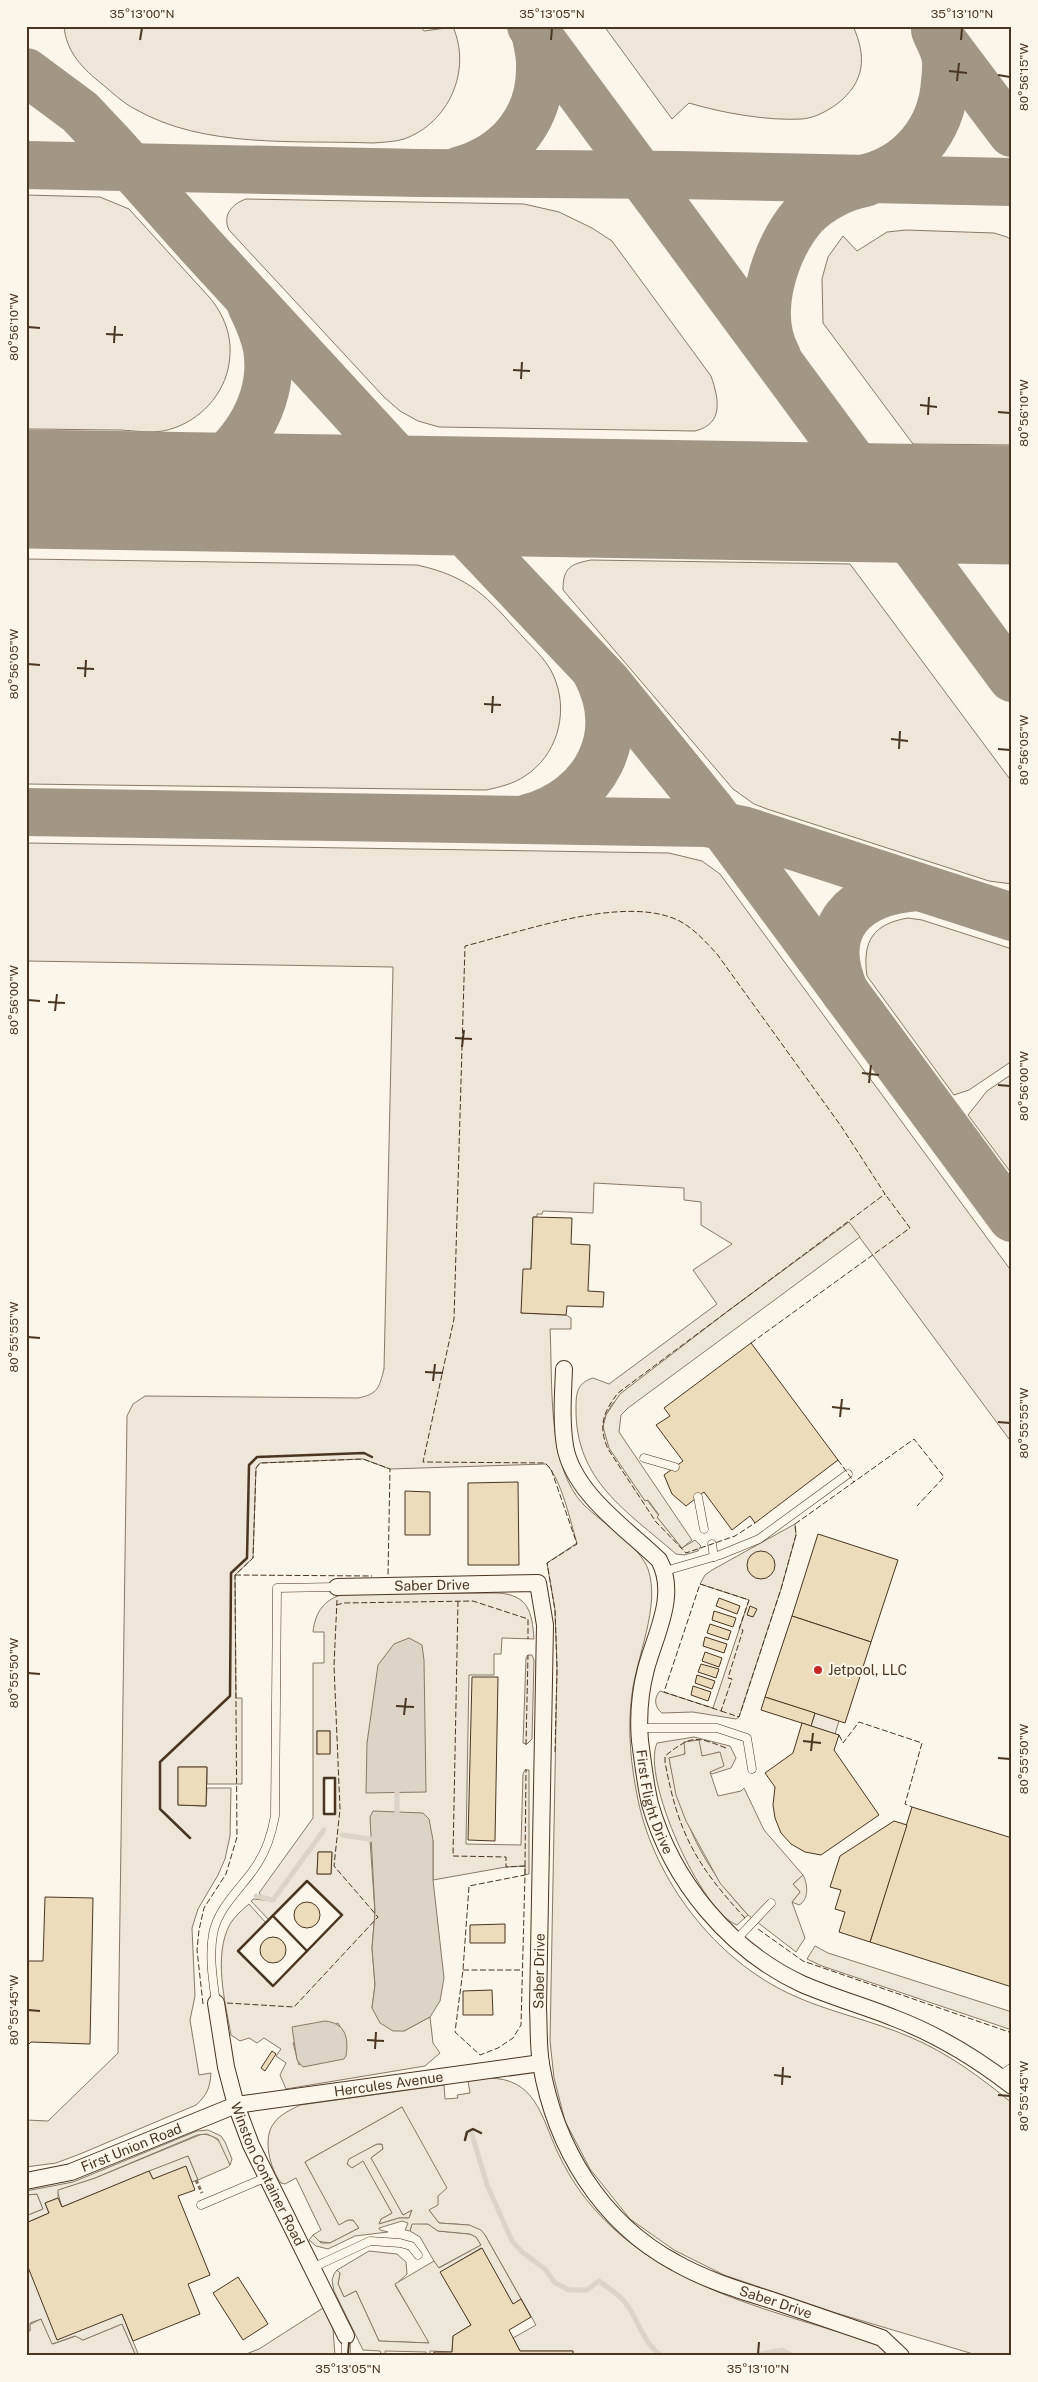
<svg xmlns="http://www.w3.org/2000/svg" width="1038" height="2382" viewBox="0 0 1038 2382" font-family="'Public Sans',sans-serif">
	<rect width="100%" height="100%" fill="#fbf6e9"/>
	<g fill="#ede6d9" stroke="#887966" fill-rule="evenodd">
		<path d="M64,26h356l4,5 29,-4c19,43 -4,96 -49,112 -10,3 -20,3 -31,4 -76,-3 -169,6 -238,-34 -12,-6 -22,-16 -33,-25 -19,-15 -36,-32 -38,-58z"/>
		<path d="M604,26h249c14,31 12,56 -16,78 -10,7 -22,14 -35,15 -34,2 -80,-6 -113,-16l-17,16z"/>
		<path d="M26,195l74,2 29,12 81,89c17,21 24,44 18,71 -7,31 -34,56 -65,62 -13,2 -28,0 -42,-1 -31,0 -63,-1 -95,-1z"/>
		<path d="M246,199l278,5 35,8 33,16 20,13 99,135c8,23 13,48 -16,55l-256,-4 -21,-6 -18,-10 -16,-14 -155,-167c-7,-15 3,-26 17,-31z"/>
		<path d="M906,230l88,3 13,4 5,4v204l-99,-1 -90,-121 -1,-44 6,-22 15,-21 14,15 30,-19z"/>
		<path d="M26,559l391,6c54,12 70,32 105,71 13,14 28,27 34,46 12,34 0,74 -31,94 -12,8 -25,11 -39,14l-460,-6z"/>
		<path d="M591,560l259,4 162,218v102l-23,-3 -222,-72 -13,-5 -21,-15 -170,-199c0,-23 8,-26 28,-30z"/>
		<path d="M26,843l643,10 33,8 18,13 292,398v171l-163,-220 -121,88 -116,93 -6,11 -3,12 42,74 2,-1 12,16 -2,1 25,31 13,-8 6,6 -3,5 -14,4 -8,-1c-49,-43 -101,-73 -100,-146 0,-15 1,-25 17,-30l16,6 108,-80 -24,-34 39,-26 -31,-19v-23l-17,-2v-12l-90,-5 -1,30 -50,-2 -1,3h-5v3h-4l-2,52 -10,44 45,2 5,3v11h-21c3,51 -4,138 34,176 18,18 55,40 64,64 13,37 -12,89 -16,125 -5,35 -1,72 6,106 17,81 77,159 152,194 38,18 81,26 120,43 38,16 70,40 102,66v253h-32l-144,-43 -112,-38 -50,-25 -44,-31 -40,-50 -25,-48 -11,-43 -4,-37 7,-373 -2,-58 -8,-47 30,-20c-7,-22 -15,-63 -31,-79l-156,5 -27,-10 -103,4 -4,5 -3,90 -18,17 1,123h6v86h-35v-17h-29v38l28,1 1,-18h24l-1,48 -5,23 -7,16 -20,34 -6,19 3,68 -5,24 9,55 12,-2c-1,15 -4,22 -15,32l-116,49 -24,9 -30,4v-47l22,1 70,-68 9,-637 6,-12 12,-8 213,2c20,-4 21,-10 26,-29l9,-402 -367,-6z"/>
		<path d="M908,918l14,2 90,29v112l-43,29 -15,5 -87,-119c-5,-35 6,-52 41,-58z"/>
		<path d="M1012,1074v100l-44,-59 19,-24z"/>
		<path d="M795,1524l1,11 -15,54 -42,128 -3,2 -43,-7 -31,1c-7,-5 -9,-15 -2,-22l53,17 36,-108 -49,-16 5,-9 7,-5z"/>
		<path d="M498,1593c30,2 34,18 36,46l-32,-1 -1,16h-7v21h-25l-3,169 55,1 2,-71 2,-4h4v104l-4,1v-9l-19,1 -73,13v-40h-63l5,72 -3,36 3,37 -3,23 32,23 26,-14 3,26 7,10 -15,13 -139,23 -6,-14 6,-12 -10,-7 5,-7 -17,-11 -7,5 -8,-5 -9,3 -9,-6c-6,-34 -18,-79 -1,-111 5,-8 12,-14 19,-20l17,19 -28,28 35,35 69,-71 -35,-34 -38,39 -18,-19 3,-2 19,2 52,-70 -2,-2 -51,70 -10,-3 -3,-3 54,-75v-155h11v-31h-11c2,-20 12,-34 32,-38zM317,1731h13v22l-13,1zM335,1778v36h-11v-35zM318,1852h14l-1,22h-14zM338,2023l6,10 -45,32 -6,-22z"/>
		<path d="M528,1655h4l2,5 -2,79 -5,5 -4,-1 3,-85z"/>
		<path d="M815,1713l24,8 -4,13 -24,-8z"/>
		<path d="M694,1737l36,9 6,12 -5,10 -19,6 -2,-2 9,-20 -14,4 -20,-4 -2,4 -14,2c13,64 34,109 79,157l-11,10c-36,-13 -96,-147 -80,-182z"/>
		<path d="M803,1875c5,9 6,25 -4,30l-7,-3 8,-10 -7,-8z"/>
		<path d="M488,2078c47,0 53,37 69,73 9,19 20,38 34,54 71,85 186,106 286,139l14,12h-318v-5h-53l-7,-13 23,-13 -51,-90 -16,-10 -30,-2 -10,-13 11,-17 -38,-86 -97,55 35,62 8,-4h5l6,8 -29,15 -13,-2 -4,-6 8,-5 -25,-52 -11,6 -4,-1c-11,-14 -19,-45 -7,-60 6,-9 17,-13 26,-18l144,-20 1,14 13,-1 -1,-3 13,-2 -2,-12z"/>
		<path d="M202,2134c19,1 23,16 28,31l-2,2 -30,13 -10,-24 -126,51 -5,-17 38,-12z"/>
		<path d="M377,2144h5l1,5 -11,8 31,58 9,-5 -3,8h-10l-20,6 2,-5 11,-6 -29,-51 -11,6 -5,-4 1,-5z"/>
		<path d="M37,2194l6,15 -17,7v-21z"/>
		<path d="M412,2223l16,1 10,7 32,3 6,3 5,8 -43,23 -18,-31 -10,-6z"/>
		<path d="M369,2251l28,3 9,8 1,12 -12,11 35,58 -51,-2 -23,-50 -12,6 -6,-13 2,-11 -3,-3z"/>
		<path d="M323,2308l10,21 2,27h-94l18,-7z"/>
		<path d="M41,2319l12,25 23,-8 7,4 39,-16 14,32h-110v-24l4,-2 -1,-5z"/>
	</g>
	<g fill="#ede7d9" stroke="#887966" fill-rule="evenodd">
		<path d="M849,1222l11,15 -232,171 -7,7 -2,17 73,108 -10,8 -25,-31 2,-2 -11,-15 -3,1 -36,-53 -6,-21 3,-12 14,-21 108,-83z"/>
		<path d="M699,1740l3,16 18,-4 4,14 -14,6 8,24 23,-5 3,-3 20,42 39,45 -10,9 7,8 -8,10 13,36 -9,14 -48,-37 -28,-32 -34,-62 -10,-26 -7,-37 16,-4 -1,-12z"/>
		<path d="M815,1946l13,7 184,59v18l-190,-64 -15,-7z"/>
		<path d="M402,2107l45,81 -9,8v9l-9,5 10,13 30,2 12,5 4,5 36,64 -8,5 -32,-56 -40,24 30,53 -18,11 -1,16 -22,-1v5h-4v-4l-41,-1 1,5h-4l-2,-5 -17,-1 -29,-59 -2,-11 2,-6 3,-4 3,3 -2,11 6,13 12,-6 23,50 50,2 -34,-59 39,-23 5,7 42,-23 -5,-8 -6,-3 -32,-3 -10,-7h-16l-2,7 -5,-1 3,-7 -6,-2 -23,7 1,2 8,2 -33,4 -27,13 -12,-3 -7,-6 4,-5 8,8h9l29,-15 -6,-8h-5l-9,5 -34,-63zM377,2144h5l1,5 -12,9 32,57 9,-5 -3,8h-10l-20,6 2,-5 11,-6 -29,-52 -11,7 -5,-4 2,-5z"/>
		<path d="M208,2130l13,6 4,6 7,17 -2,6 -12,-26 -11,-5 -10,1 -102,43 -37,12v8l-13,5 4,10 -23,10v-7l17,-7 -6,-15 -11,1v-4l47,-9 124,-51z"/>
		<path d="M188,2156l10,24 -6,2 -39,-3 -4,-8z"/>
		<path d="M26,2262l96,52 17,42h-3l-14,-32 -39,16 -8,-4 -23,8 -11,-25 -11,4v8l-4,1z"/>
	</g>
	<g fill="#dcd4c6" stroke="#887966">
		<path d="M409,1638l13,7 2,15 2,132 -60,1 1,-50 11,-78 16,-21z"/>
		<path d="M373,1811l50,2 6,6 4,21v40l11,98 -4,23 -10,16 -26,14h-11l-13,-8 -8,-15 3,-23 -3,-37 3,-36 -5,-95z"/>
		<path d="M325,2021c20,2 24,16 21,35l-2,3 -41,8 -6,-7 -5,-33z"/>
	</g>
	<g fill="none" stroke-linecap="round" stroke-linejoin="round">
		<g stroke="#dcd4c6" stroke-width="5">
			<path d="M397,1787v31"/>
			<path d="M342,1835l34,5"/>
			<path d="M256,1896l17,4 51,-70"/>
			<path d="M471,2131l16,54 25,56 10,11 23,17 10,14 14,7h18l12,-9c8,6 18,12 25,20 15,18 18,42 38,55"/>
			<path d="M751,2356l31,-6 11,6"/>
		</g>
		<g stroke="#a29684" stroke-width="48">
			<path d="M531,26l481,652"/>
			<path d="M939,36l73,97"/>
			<path d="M26,72l54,40 33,35 87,98 232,252 176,186 102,126 302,409"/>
			<path d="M26,165l394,8 257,2 335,7"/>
			<path d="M458,171c52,-14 84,-54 82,-108 0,-10 -3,-21 -5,-31"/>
			<path d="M862,179c48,-10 80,-49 83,-97 1,-9 2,-19 0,-27 -2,-9 -7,-17 -10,-25"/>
			<path d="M777,356c-23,-42 -3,-107 27,-141 16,-16 39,-28 61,-32"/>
			<path d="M412,467l45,21 42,10"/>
			<path d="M121,492c21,-3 43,-4 64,-11 52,-18 91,-77 82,-133 -3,-15 -9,-29 -16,-43"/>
			<path d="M333,495c43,7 83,13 121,34"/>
			<path d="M26,812l680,11 37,7 269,87"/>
			<path d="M528,818c67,-18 102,-82 68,-146"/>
			<path d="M845,992c-28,-64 9,-101 73,-105"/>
		</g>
		<path stroke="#a29684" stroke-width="119" d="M26,489l986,16"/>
	</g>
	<g fill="#ecdcbc" stroke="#4a3520">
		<path d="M533,1217l39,1 -1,26 19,1 -2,46 16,1 -1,15 -36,-1 -1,9 -45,-2 2,-44h8z"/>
		<path d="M751,1343l87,117 -83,63 -5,-7 -18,14 -28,-38 -18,14 -14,-12 -8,-19 19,-14 -27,-36 14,-9 -6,-8z"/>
		<path d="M518,1482l1,83h-51v-82z"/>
		<path d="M405,1491l25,1v43h-25z"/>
		<path d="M818,1534l80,26 -27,82 -79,-26z"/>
		<circle cx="761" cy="1565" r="14"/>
		<path d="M719,1598l21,8 -3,8 -21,-8z"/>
		<path d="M750,1606l7,3 -4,8 -6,-2z"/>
		<path d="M714,1611l22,7 -3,9 -21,-7z"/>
		<path d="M792,1616l79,26 -26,81 -80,-26z"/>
		<path d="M710,1624l21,7 -3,9 -21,-7z"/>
		<path d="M705,1637l22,7 -3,9 -21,-7z"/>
		<path d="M705,1652l17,6 -3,9 -17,-6z"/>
		<path d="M701,1664l18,5 -3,9 -18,-6z"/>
		<path d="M697,1675l18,6 -3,8 -17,-6z"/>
		<path d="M472,1677h26l-3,164 -27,-1z"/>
		<path d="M693,1686l18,6 -3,9 -17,-6z"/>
		<path d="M765,1697l50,16 -4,13 -50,-16z"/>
		<path d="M802,1723l37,12 -5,15 45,65 -58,40 -16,-3 -14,-8 -10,-11 -6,-15 -2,-13 2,-18 -10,-14 28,-20z"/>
		<rect x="317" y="1731" width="13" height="23"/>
		<path d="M178,1767h29l-1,39 -28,-1z"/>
		<path d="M912,1807l100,31v149l-142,-45z"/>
		<path d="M894,1821l13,4 -37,117 -31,-10 6,-20 -10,-3 6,-19 -11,-3 10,-31z"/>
		<path d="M318,1852h14l-1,22h-14z"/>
		<path d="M45,1897l48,1 -3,146 -59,-2 -5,5v-86h17z"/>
		<circle cx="307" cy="1915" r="13"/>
		<path d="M505,1924v19h-35v-18z"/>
		<circle cx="273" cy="1950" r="13"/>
		<path d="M492,1990l1,25h-30v-24z"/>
		<path d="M272,2051l4,3 -11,17 -4,-3z"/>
		<path d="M186,2166l9,24 -17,6 32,79 -22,9 12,30 -67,27 -11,-27 -65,26 -31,-78v-39l23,-10 -4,-10 13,-5 4,9 87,-36 4,8z"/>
		<path d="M482,2248l31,56 8,-5 10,18 -22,13 11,21h53v5h-140l1,-4h18l1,-16 18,-11 -31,-53z"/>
		<path d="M238,2277l30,47 -25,16 -30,-47z"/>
	</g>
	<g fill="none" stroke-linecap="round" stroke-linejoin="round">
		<g stroke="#4a3520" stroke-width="9">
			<g id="service">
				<path d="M644,1458l31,9"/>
				<path d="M698,1497l6,32"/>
				<path d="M712,1544l2,13"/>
				<path d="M665,1571l55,-16 39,-16 89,-65"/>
				<path d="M639,1728h78l30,10 5,31"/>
				<path d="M736,1940l35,-37"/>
				<path d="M216,2003c-3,-22 -7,-47 -3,-69 5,-28 31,-48 45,-71 9,-14 14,-31 17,-47l2,-228 60,-1"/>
				<path d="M1000,2076l12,-9"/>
				<path d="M201,2205l66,-28"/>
				<path d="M312,2268l58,-27 30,2 11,3 7,9"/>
				<path d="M346,2336v20"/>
			</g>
		</g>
		<g stroke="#4a3520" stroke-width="18">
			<g id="minor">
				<path id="s1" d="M564,1369c-1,26 -3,51 1,77 8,47 62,83 94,114 19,35 -4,75 -13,109 -6,23 -8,49 -6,72 3,21 5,42 10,63 22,77 79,146 152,180 30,13 62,22 92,34 42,16 82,40 118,68"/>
				<path id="s2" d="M337,1587l201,-4 7,42 -7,383c1,18 0,38 3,56 14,83 60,159 135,199 30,17 63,27 95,37 37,13 74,25 111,38l19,18"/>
				<path id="s3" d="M216,2003l10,64 10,38 15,40 95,191"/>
				<path id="s4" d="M26,2181l45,-9 165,-67 305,-42"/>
			</g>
		</g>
		<path stroke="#7f6f5c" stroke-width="3" stroke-dasharray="4 2.5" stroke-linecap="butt" d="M196,2180l6,13"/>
		<use href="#service" stroke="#fbf6e9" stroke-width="8"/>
		<use href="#minor" stroke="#fbf6e9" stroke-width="16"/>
		<g stroke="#4a3520" stroke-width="1" stroke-dasharray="6 2.5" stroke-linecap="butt">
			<path d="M751,1343l159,-115 -25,-34"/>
			<path d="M838,1460l16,22"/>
			<path d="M235,1575l137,1"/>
			<path d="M700,1584l49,16 -10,29 4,1 -15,48 4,1 -11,32 -57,-19z"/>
			<path d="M458,1601l-5,255 53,1v10l19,-1v9l-4,150 -8,13 -15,10 -18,7 -25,-23 8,-62 6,-84 56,-11"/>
			<path d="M336,1605l8,-2 129,-2 55,18v20"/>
			<path d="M721,1711l18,6 42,-128 15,-54 -1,-11 119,-85 30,38 -27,29"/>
			<path d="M839,1735l4,8 16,-21 63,21 -17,61 7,3"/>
			<path d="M526,1745l2,-90"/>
			<path d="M726,1748c-31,-12 -34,-13 -61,8v6c13,71 31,103 80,156"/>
			<path d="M555,1752l2,-84 -2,-58 -8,-47 30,-19 -26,-75 -6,-6 -122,-1 31,-143 11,-373c56,-14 149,-48 205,-29 19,6 33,22 47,37l124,172 44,68 -267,199c-15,19 -20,34 -10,56l48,73 30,31 49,-17 20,-13"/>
			<path d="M525,1866l1,-97"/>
			<path d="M758,1929l45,32 209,72"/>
			<path d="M463,1970h59"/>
			<path d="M227,2003l67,4 84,-90 -44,-51 6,-57 -6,-143 3,-66"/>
			<path d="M203,2004l-6,-54 2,-20 5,-22 22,-34 11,-37 -2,-262 18,-17 3,-90 4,-5 103,-4 27,10 -2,107"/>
		</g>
		<g stroke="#4a3520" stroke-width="2.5">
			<rect x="324" y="1778" width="11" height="36"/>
			<path d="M190,1838l-30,-29v-47l70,-66 1,-123 16,-15 2,-93 8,-8 107,-4 8,4"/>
			<path d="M307,1881l35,34 -69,71 -35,-35z"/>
			<path d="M273,1916l34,35"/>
			<path d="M465,2140l2,-8 6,-3 8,4"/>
		</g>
	</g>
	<path fill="none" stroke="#4a3520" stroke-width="2" d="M140,40l2,-12M551,40l1,-12M961,40l1,-12M949,71l18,2M998,75l12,2M957,81l2,-18M28,327l12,1M106,334l17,1M114,343l1,-17M513,370l17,1M521,379l1,-17M920,405l17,2M998,412l12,1M928,415l1,-18M28,664l12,1M77,668l17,1M85,677l1,-17M484,704l17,1M492,713l1,-17M891,739l17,2M899,749l1,-18M998,749l12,1M28,1000l12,1M48,1002l17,1M55,1011l2,-17M455,1038l17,1M462,1047l2,-17M862,1073l17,2M869,1083l2,-18M998,1085l12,1M28,1337l12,1M425,1372l18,1M433,1381l2,-17M832,1407l18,2M840,1417l2,-18M998,1422l12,1M28,1673l12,1M396,1706l18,1M404,1715l2,-17M803,1741l18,2M811,1751l2,-18M998,1758l12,1M28,2010l12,1M367,2040l17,1M375,2049l1,-17M774,2075l17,2M782,2085l1,-18M998,2095l12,1M348,2354l1,-12M758,2354l1,-12"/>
	<circle fill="#c62828" stroke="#fbf6e9" stroke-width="2" cx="818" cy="1670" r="5"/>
	<g text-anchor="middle" stroke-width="4" stroke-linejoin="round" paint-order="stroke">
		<g font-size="14" fill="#4a3520" stroke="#fbf6e9">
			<text dy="5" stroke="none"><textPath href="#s2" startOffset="95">Saber Drive</textPath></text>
			<text dy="5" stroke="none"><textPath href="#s1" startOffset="476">First Flight Drive</textPath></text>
			<text transform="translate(539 1971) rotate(-89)" y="5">Saber Drive</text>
			<text dy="5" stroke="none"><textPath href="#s4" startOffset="378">Hercules Avenue</textPath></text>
			<text dy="5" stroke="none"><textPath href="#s4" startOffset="111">First Union Road</textPath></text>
			<text dy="5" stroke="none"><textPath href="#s3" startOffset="180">Winston Container Road</textPath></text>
			<text dy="5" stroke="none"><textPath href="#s2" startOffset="1039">Saber Drive</textPath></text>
		</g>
		<g font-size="14" fill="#4a3520" stroke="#fbf6e9" text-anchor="start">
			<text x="828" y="1675">Jetpool, LLC</text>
		</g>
	</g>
	<rect width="1038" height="2382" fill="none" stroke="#fbf6e9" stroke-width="55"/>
	<rect x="28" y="28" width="982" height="2326" fill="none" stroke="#4a3520" stroke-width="2"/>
	<g font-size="12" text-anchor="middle" fill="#4a3520">
		<text x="142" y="18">35°13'00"N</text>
		<text x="552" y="18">35°13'05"N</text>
		<text x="962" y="18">35°13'10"N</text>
		<text transform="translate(1024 77) rotate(-90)" y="4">80°56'15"W</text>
		<text transform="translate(14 327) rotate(-90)" y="4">80°56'10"W</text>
		<text transform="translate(1024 413) rotate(-90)" y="4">80°56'10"W</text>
		<text transform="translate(14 664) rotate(-90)" y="4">80°56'05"W</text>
		<text transform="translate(1024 750) rotate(-90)" y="4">80°56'05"W</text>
		<text transform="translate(14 1000) rotate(-90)" y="4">80°56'00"W</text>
		<text transform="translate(1024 1086) rotate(-90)" y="4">80°56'00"W</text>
		<text transform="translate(14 1337) rotate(-90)" y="4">80°55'55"W</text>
		<text transform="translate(1024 1423) rotate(-90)" y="4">80°55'55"W</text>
		<text transform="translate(14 1673) rotate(-90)" y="4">80°55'50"W</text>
		<text transform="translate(1024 1759) rotate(-90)" y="4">80°55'50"W</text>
		<text transform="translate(14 2010) rotate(-90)" y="4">80°55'45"W</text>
		<text transform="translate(1024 2096) rotate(-90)" y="4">80°55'45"W</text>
		<text x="348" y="2373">35°13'05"N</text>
		<text x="758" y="2373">35°13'10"N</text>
	</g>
</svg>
